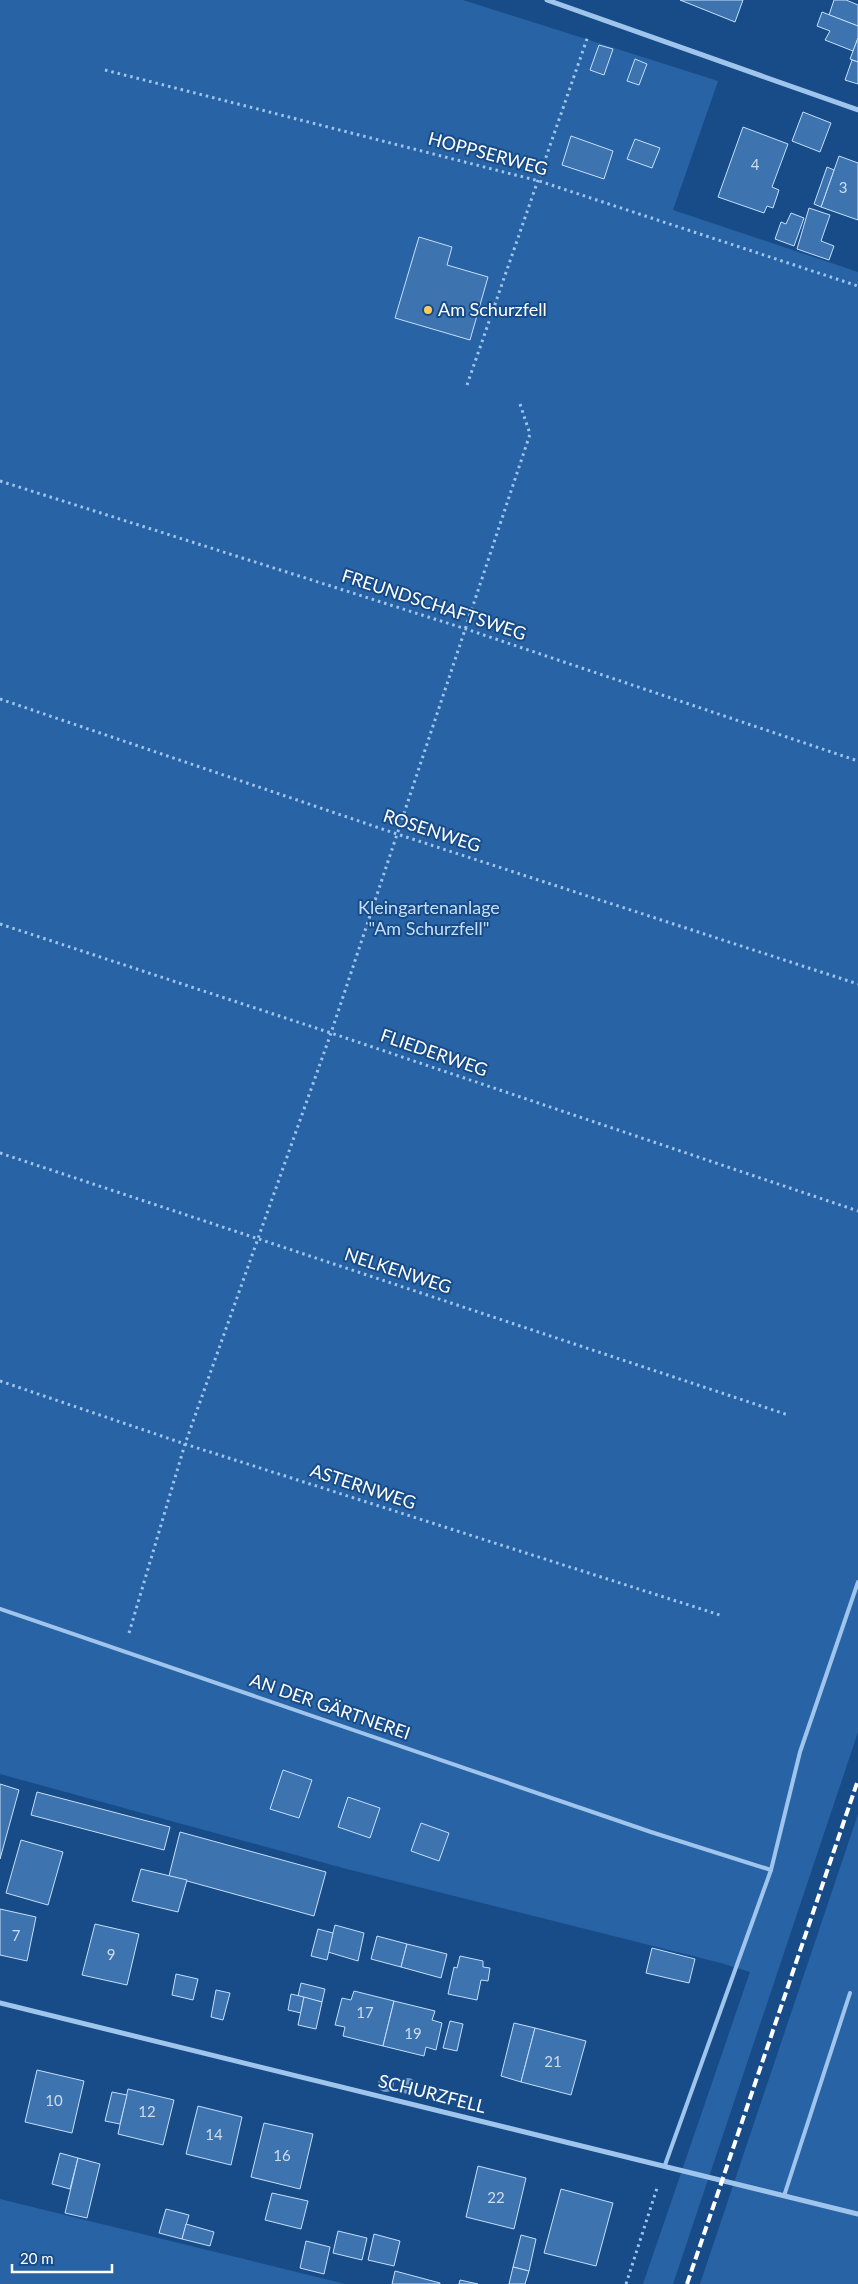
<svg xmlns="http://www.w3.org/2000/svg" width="858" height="2284" viewBox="0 0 858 2284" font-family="Lato,sans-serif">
	<rect width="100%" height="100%" fill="#184c88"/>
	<g fill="#2864a5">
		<path d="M0,0h463l255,81 -45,129 185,62v1460l-185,552h-30l107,-312 -29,-9 -378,-95 -343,-94z"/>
		<path d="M858,1814v470h-158z"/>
		<path d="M0,2199l345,85h-345z"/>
	</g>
	<g fill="#3d73af" stroke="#c5dffa">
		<path d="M680,0h63l-8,22z"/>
		<path d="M834,0h12l12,5v21l-29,-11z"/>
		<path d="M822,12l36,14v12l-5,13 -28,-11 5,-9 -13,-5z"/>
		<path d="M858,38v24l-8,-3z"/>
		<path d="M599,45l14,4 -9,26 -14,-5z"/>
		<path d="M635,59l12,5 -8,21 -12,-4z"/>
		<path d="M852,60l6,2v22l-13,-4z"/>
		<path d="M803,112l28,11 -11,29 -28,-11z"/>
		<path d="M743,127l45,17 -16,43 7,3 -6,18 -6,-2 -3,7 -46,-16z"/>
		<path d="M571,136l42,15 -9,28 -42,-14z"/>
		<path d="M635,139l25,9 -8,20 -25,-9z"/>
		<path d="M839,156l19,7v57l-37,-13z"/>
		<path d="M827,167l7,3 -13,37 -7,-3z"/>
		<path d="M809,208l21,7 -9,26 13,5 -5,14 -32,-11z"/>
		<path d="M791,213l13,5 -10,28 -19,-7 6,-17 5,2z"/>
		<path d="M419,237l33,10 -5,18 41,12 -18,63 -75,-22z"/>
		<path d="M283,1770l29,10 -13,38 -29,-9z"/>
		<path d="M0,1784l19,6 -19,69z"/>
		<path d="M37,1792l133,35 -6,23 -133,-35z"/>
		<path d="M348,1797l32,11 -10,30 -32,-11z"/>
		<path d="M421,1823l28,10 -10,28 -28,-10z"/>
		<path d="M180,1832l146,40 -12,44 -145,-40z"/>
		<path d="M21,1840l42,12 -15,53 -42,-12z"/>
		<path d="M141,1869l46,11 -9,32 -46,-11z"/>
		<path d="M0,1909l36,8 -9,44 -27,-6z"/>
		<path d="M95,1924l44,10 -12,51 -45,-10z"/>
		<path d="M335,1925l29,8 -6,28 -30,-9z"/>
		<path d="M318,1929l15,4 -6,27 -16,-4z"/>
		<path d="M377,1936l30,8 -6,23 -30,-8z"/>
		<path d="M407,1944l40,10 -6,24 -40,-11z"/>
		<path d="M652,1948l43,11 -6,24 -43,-10z"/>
		<path d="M460,1956l23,5v6l7,1 -2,13 -7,-1 -4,20 -29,-6 6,-27 3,1z"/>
		<path d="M176,1974l22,5 -5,21 -21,-5z"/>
		<path d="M301,1983l24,6 -3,13 -24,-6z"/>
		<path d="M216,1990l14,3 -7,27 -12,-3z"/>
		<path d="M354,1991l40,10 -11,45 -40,-10 2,-9 -10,-2 7,-27 9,2z"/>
		<path d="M291,1994l13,3 -3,16 -13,-3z"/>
		<path d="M304,1997l18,5 -6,27 -18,-4z"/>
		<path d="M394,2001l41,10 -3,9 10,3 -6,27 -10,-3 -2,9 -41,-10z"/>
		<path d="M450,2021l13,3 -6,27 -14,-3z"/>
		<path d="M514,2023l21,5 -14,54 -20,-6z"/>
		<path d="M535,2028l51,13 -15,54 -50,-13z"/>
		<path d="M37,2070l47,11 -12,52 -47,-11z"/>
		<path d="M128,2089l46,11 -11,45 -45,-11z"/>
		<path d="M112,2092l15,3 -7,29 -15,-3z"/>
		<path d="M198,2106l44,11 -11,48 -45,-11z"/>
		<path d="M264,2123l49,11 -13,55 -49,-12z"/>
		<path d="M60,2153l18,5 -8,31 -18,-5z"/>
		<path d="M78,2158l22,6 -13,54 -22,-5z"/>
		<path d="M478,2166l48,12 -12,51 -48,-12z"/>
		<path d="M561,2189l52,14 -17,63 -52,-13z"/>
		<path d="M272,2193l36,8 -7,28 -36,-9z"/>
		<path d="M166,2209l23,6 -7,24 -23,-6z"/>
		<path d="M186,2224l28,8 -4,14 -28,-7z"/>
		<path d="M338,2231l29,7 -5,22 -29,-7z"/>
		<path d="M374,2234l26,7 -6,25 -26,-6z"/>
		<path d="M521,2235l15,4 -7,32 -16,-4z"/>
		<path d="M306,2241l24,6 -6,27 -24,-6z"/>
		<path d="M513,2267l16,4 -4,13h-16z"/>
		<path d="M395,2271l45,12v1h-48z"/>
		<path d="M460,2280l18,4h-19z"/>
	</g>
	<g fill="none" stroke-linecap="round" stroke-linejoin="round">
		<g stroke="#a0c5ed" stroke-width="3" stroke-dasharray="2.5 4" stroke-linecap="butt">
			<path d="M105,70l434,111 319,105"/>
			<path d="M467,385l121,-349"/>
			<path d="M0,481l466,148 392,132"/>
			<path d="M0,699l397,135 461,150"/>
			<path d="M0,924l331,109 527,178"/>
			<path d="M0,1153l788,262"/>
			<path d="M0,1381l185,63 535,171"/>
			<path d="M129,1633l56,-189 146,-411 199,-599 -10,-30"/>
			<path d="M626,2284l32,-99"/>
		</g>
		<g stroke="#a0c5ed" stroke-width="4">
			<path d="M0,1609l651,223 120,38 -106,295"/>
			<path d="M771,1870l29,-118 58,-170"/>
			<path d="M784,2196l66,-203"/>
		</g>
		<g stroke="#a0c5ed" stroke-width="5">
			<path d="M547,0l311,110"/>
			<path d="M0,2003l858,211"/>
		</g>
		<path stroke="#fff" stroke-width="4" stroke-dasharray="9 4" stroke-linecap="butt" d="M687,2284l171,-504"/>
	</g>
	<g fill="#779dc7">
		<circle cx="386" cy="2084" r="8"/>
		<circle cx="408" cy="2086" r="8"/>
	</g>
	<circle fill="#ffcb5c" stroke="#184c88" stroke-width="2" cx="428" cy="310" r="5"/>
	<g text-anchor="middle" stroke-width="4" stroke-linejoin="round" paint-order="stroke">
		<g font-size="15" fill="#cedceb">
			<text x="755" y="170">4</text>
			<text x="843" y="193">3</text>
			<text x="16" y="1941">7</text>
			<text x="111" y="1960">9</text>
			<text x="365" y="2018">17</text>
			<text x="413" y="2039">19</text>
			<text x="553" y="2067">21</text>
			<text x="54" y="2106">10</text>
			<text x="147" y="2117">12</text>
			<text x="214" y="2140">14</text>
			<text x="282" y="2161">16</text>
			<text x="496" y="2203">22</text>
		</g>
		<g font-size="18" fill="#fff" stroke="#184c88">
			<text transform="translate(488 154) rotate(15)" y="6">HOPPSERWEG</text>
			<text transform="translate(434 605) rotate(18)" y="6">FREUNDSCHAFTSWEG</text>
			<text transform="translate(432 831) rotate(18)" y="6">ROSENWEG</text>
			<text transform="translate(434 1053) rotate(19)" y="6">FLIEDERWEG</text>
			<text transform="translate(398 1271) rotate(18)" y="6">NELKENWEG</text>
			<text transform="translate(363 1487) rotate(18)" y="6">ASTERNWEG</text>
			<text transform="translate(330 1707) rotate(19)" y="6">AN DER GÄRTNEREI</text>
			<text transform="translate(432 2094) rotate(14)" y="6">SCHURZFELL</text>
		</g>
		<g font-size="18" fill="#fff" stroke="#184c88" text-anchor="start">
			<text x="438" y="316">Am Schurzfell</text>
		</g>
		<g font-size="18" fill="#c5dffa" stroke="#184c88">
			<text x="429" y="914">Kleingartenanlage<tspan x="429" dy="21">"Am Schurzfell"</tspan></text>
		</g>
	</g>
	<path d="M12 2264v8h100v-8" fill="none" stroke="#ffffff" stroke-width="2.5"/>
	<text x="20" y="2264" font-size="15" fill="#ffffff" stroke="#184c88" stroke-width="4" paint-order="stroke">20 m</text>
</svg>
